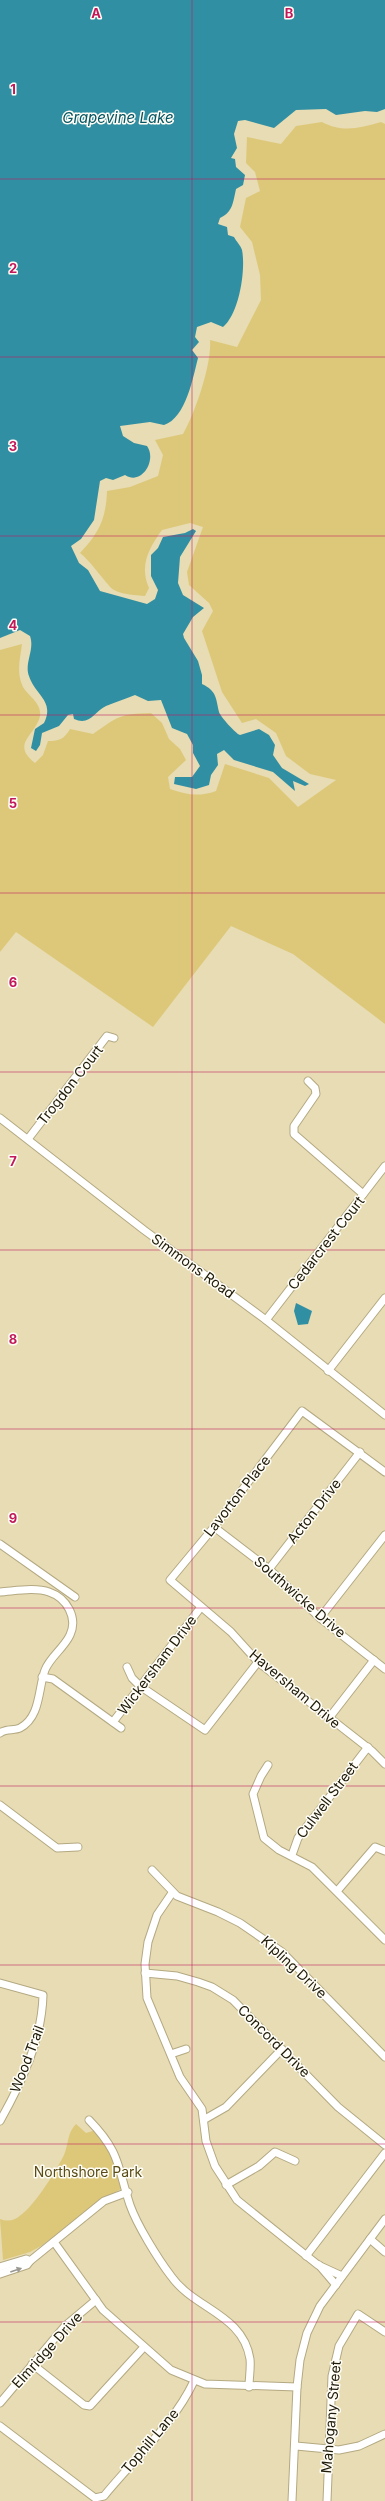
<svg xmlns="http://www.w3.org/2000/svg" width="385" height="2501" viewBox="0 0 385 2501" font-family="Inter,sans-serif">
	<rect width="100%" height="100%" fill="#e7dcb3"/>
	<g fill="#ddc87a">
		<path d="M322,122c21,11 38,6 59,0l4,2v900l-92,-70 -62,-28 -78,101 -137,-95 -16,20v-302l22,-6c-2,16 -6,28 1,43 5,9 19,16 17,29 -4,19 -30,28 -5,47l8,-8 5,-14c12,0 16,-2 22,-12l23,5c26,-18 26,-20 58,-21l11,10 7,16 11,10 6,11 -18,17 2,12c17,6 29,8 46,2l9,-27 44,14 29,29 38,-27 -26,-6 -24,-18 -10,-23 -20,-14 -14,4 -20,-31 -20,-61 11,-20 -4,-8 -20,-18 -2,-13 16,-45 -13,-4 -28,7c-13,18 -23,36 -13,58l-4,8c-10,-1 -21,-1 -31,-6 -6,-3 -23,-29 -34,-37 19,-20 26,-34 27,-62l23,-4 28,-11 5,-21 -8,-15 28,-6c12,-21 29,-70 27,-94l27,7 24,-47 -1,-25 -8,-33 -12,-15 6,-29 14,-7 -5,-19 -9,-9 1,-26 34,7 15,-18z"/>
		<path d="M76,2124l10,9 10,-3 16,21 12,36 -20,12 -63,47 -11,6 -27,8 -3,-41c5,2 10,2 15,0 17,-8 41,-48 49,-64 5,-12 3,-22 12,-31z"/>
	</g>
	<g fill="#318fa3">
		<path d="M0,0h385v109l-8,3 -12,-1 -29,4 -10,-6 -30,1 -22,18 -29,-8 -7,1 -4,13 3,14 -6,10 4,1 1,8 9,8 -2,10 -7,4c-3,13 -3,23 -16,29l-2,6 9,3 1,8 6,2c2,4 7,9 8,13 4,20 -3,64 -19,77l-12,-5 -14,5 -2,10 4,5 -7,8 6,8c-5,19 -12,60 -34,67l-14,-3 -30,4 3,10 11,7 13,3c10,14 -5,40 -22,29l-12,5 -7,-2 -6,3 -6,39 -13,19 -10,7 8,17 9,7 12,21 47,13 8,-5 3,-9 -7,-14v-21l7,-7 5,-11 22,-4 8,-4 3,2 -16,26 -2,26 5,12 21,13 -11,9 -10,17 1,4 14,23 4,14v9c15,7 14,15 17,28 1,4 17,22 21,23l19,-6 10,6 6,10 -2,10 9,13 27,16 -4,2 -12,-5 2,10 -22,-19 -39,-12 -10,-10 -7,4 1,11 -7,10 -2,10 -13,4 -22,-5 1,-7h17l8,-11 -7,-13v-8l-6,-11 -15,-6 -11,-28 -13,1 -13,-6c-9,4 -20,7 -29,11 -12,6 -16,20 -32,13l-1,-5 -5,1 -9,11 -17,7 -2,12 -4,6 -5,-3 4,-19 9,-6c11,-22 -9,-28 -15,-47 -5,-13 6,-26 1,-40l-10,-6 -20,8z"/>
		<path d="M296,1303l16,8 -4,13 -10,1 -4,-14z"/>
	</g>
	<g fill="none" stroke-linecap="round" stroke-linejoin="round">
		<g stroke="#b4a982" stroke-width="9">
			<g id="minor">
				<path d="M308,1081l7,7 1,6 -22,32v8l69,60"/>
				<path d="M0,1118l144,112 122,90 119,95"/>
				<path d="M28,1139l79,-103 7,2"/>
				<path d="M266,1320l119,-154"/>
				<path d="M328,1371l57,-73"/>
				<path d="M385,1472l-83,-61 -88,116 -44,53 61,52 27,30 114,89 13,13"/>
				<path d="M214,1527l55,42 51,49 65,51"/>
				<path d="M0,1544l75,53"/>
				<path d="M269,1569l91,-117"/>
				<path d="M0,1592c15,-1 35,-5 49,0 18,6 29,26 21,43 -6,13 -20,22 -25,35 -7,18 -4,47 -25,58 -6,3 -14,0 -20,5"/>
				<path d="M320,1618l65,-83"/>
				<path d="M127,1667l5,11 8,8 65,44 53,-68"/>
				<path d="M42,1677l11,2 68,49"/>
				<path d="M329,1718l45,-58"/>
				<path d="M113,1722l88,-115"/>
				<path d="M268,1765l-7,11 -8,18 11,44 15,12 33,17 73,73"/>
				<path d="M0,1805l57,43 21,-1"/>
				<path d="M292,1855l6,-17 70,-91"/>
				<path d="M152,1870l25,26 41,16 22,11 42,29 103,105"/>
				<path d="M338,1890l37,-43 10,4"/>
				<path d="M172,1893l-15,22 -9,27 -3,22 2,34 33,79 22,32 4,32 9,25 22,34 81,65 24,11"/>
				<path d="M145,1973l32,3 21,6 14,5 21,13 105,107 47,38"/>
				<path d="M0,1983l43,12c-1,44 -21,87 -43,126"/>
				<path d="M171,2054l15,-5"/>
				<path d="M205,2119l21,-12 56,-58"/>
				<path d="M89,2120c32,33 28,46 41,85 7,20 28,54 41,71 23,33 72,38 79,83 1,9 -1,19 -1,28"/>
				<path d="M226,2185l33,-19 16,-14 20,9"/>
				<path d="M370,2239l15,13"/>
				<path d="M54,2242l49,68 68,60 34,14 92,3"/>
				<path d="M306,2256l79,-103"/>
				<path d="M319,2265l17,20"/>
				<path d="M0,2267l26,-8 4,2"/>
				<path d="M0,2274l27,-9 3,-4 74,-60 24,-9"/>
				<path d="M32,2364l52,41 6,1 54,-59"/>
				<path d="M0,2403l65,-77 31,-26"/>
				<path d="M0,2426l95,72 9,-2c30,-37 70,-72 90,-115"/>
				<path d="M296,2446l43,4 20,-4 26,-12"/>
				<path d="M292,2501l5,-114 3,-27 7,-27 13,-27 65,-87"/>
				<path d="M327,2501l5,-125 7,-30 19,-32 27,18"/>
			</g>
		</g>
		<use href="#minor" stroke="#fff" stroke-width="7"/>
	</g>
	<defs><path id="oneway-solid" d="M-6-.8H1V-3.2L6.5 0L1 3.2V.8H-6Z"/></defs>
	<use fill="#9a9891" href="#oneway-solid" transform="translate(16 2270) rotate(-19)"/>
	<path fill="none" stroke="#c2185b" stroke-width="1" stroke-opacity="0.55" d="M192,0v2501M0,179h385M0,357h385M0,536h385M0,715h385M0,893h385M0,1072h385M0,1250h385M0,1429h385M0,1608h385M0,1786h385M0,1965h385M0,2144h385M0,2322h385"/>
	<g text-anchor="middle" stroke-width="3" stroke-linejoin="round" paint-order="stroke">
		<g font-size="14" fill="#1e1a0a" stroke="#fffdf5">
			<text transform="translate(70 1085) rotate(-52)" y="5">Trogdon Court</text>
			<text transform="translate(326 1243) rotate(-52)" y="5">Cedarcrest Court</text>
			<text transform="translate(193 1266) rotate(36)" y="5">Simmons Road</text>
			<text transform="translate(237 1496) rotate(-52)" y="5">Lavorton Place</text>
			<text transform="translate(314 1511) rotate(-52)" y="5">Acton Drive</text>
			<text transform="translate(300 1597) rotate(41)" y="5">Southwicke Drive</text>
			<text transform="translate(157 1665) rotate(-53)" y="5">Wickersham Drive</text>
			<text transform="translate(295 1689) rotate(40)" y="5">Haversham Drive</text>
			<text transform="translate(327 1800) rotate(-53)" y="5">Culwell Street</text>
			<text transform="translate(294 1967) rotate(43)" y="5">Kipling Drive</text>
			<text transform="translate(274 2041) rotate(45)" y="5">Concord Drive</text>
			<text transform="translate(27 2059) rotate(-69)" y="5">Wood Trail</text>
			<text transform="translate(47 2350) rotate(-48)" y="5">Elmridge Drive</text>
			<text transform="translate(331 2417) rotate(-85)" y="5">Mahogany Street</text>
			<text transform="translate(150 2441) rotate(-50)" y="5">Tophill Lane</text>
		</g>
		<g font-size="14" fill="#594c17" stroke="#fffdf5">
			<text x="88" y="2177">Northshore Park</text>
		</g>
		<g font-size="15" font-style="italic" fill="#045664" stroke="#fffdf5">
			<text x="118" y="123">Grapevine Lake</text>
		</g>
	</g>
	<g font-size="13" text-anchor="middle" font-weight="bold" fill="#c2185b" stroke="#fffdf5" stroke-width="3" stroke-linejoin="round" paint-order="stroke">
		<text x="96" y="18">A</text>
		<text x="289" y="18">B</text>
		<text x="13" y="94">1</text>
		<text x="13" y="273">2</text>
		<text x="13" y="451">3</text>
		<text x="13" y="630">4</text>
		<text x="13" y="808">5</text>
		<text x="13" y="987">6</text>
		<text x="13" y="1166">7</text>
		<text x="13" y="1344">8</text>
		<text x="13" y="1523">9</text>
	</g>
</svg>
